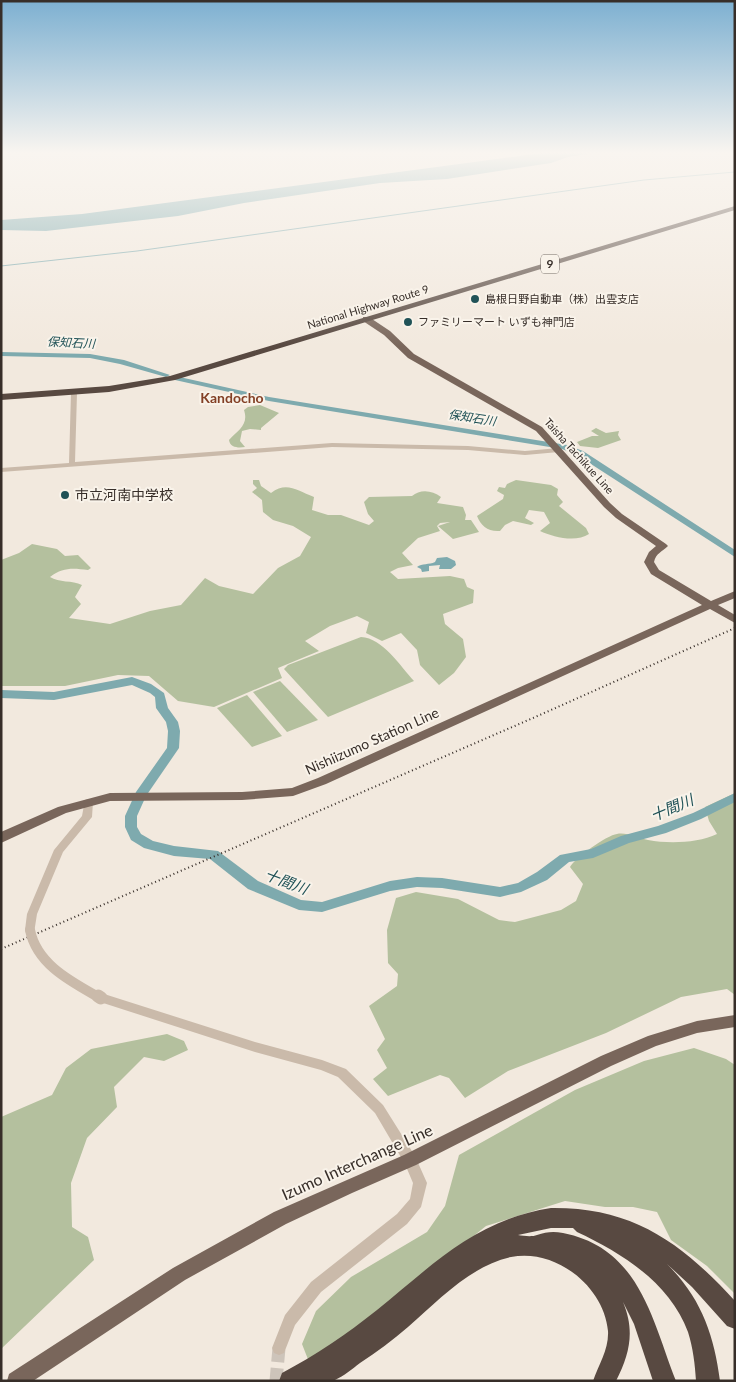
<svg xmlns="http://www.w3.org/2000/svg" width="736" height="1382" viewBox="0 0 736 1382" font-family="Lato,'Noto Sans JP',sans-serif">
	<rect width="100%" height="100%" fill="#f2e9de"/>
	<g fill="#b4c09e">
		<path d="M260,405l19,8 -18,15v2l-11,-1 -8,2 -2,10 5,6c-6,1 -15,1 -16,-7 9,-10 20,-15 15,-30l4,-3z"/>
		<path d="M596,428l10,5 13,-2 -1,4 3,5 -23,8 -18,-2 -3,-4 15,-6h7l-8,-5z"/>
		<path d="M253,480h6l2,6 10,7c16,-12 26,-2 43,4l-2,13 16,5h13l28,10 5,-4 -6,-7 -4,-12 5,-5 43,-1c8,-7 20,-6 29,1l-4,6 26,4 3,8 -1,5h6l8,12 -26,7 -15,-13 12,-4 -10,1 -3,3 3,5 -22,7 -16,15 11,12 -15,3 -8,4 8,7 52,-3 14,3 3,8 7,3 -1,13 -30,11 2,10 18,15 3,18 -12,16 -15,12 -19,-20 -3,-15 -16,-17 -19,8 -16,-8 3,-11 -12,-6 -27,10 -25,15 14,10 -41,17 4,10 -68,29 -36,-6 -29,-25 -31,-1 -53,11h-64v-126l18,-7 13,-9 25,5 8,7 13,-1 13,13 -3,2c-15,-2 -25,-3 -38,7 9,6 22,3 32,8l-7,12 6,7 -12,14 41,6 40,-13 31,-6 24,-27 14,8 34,8 25,-26 22,-12 11,-19 -18,-11 -20,-6 -10,-8 -1,-12 -10,-8 5,-4 -4,-4z"/>
		<path d="M516,480l35,5 7,4 -1,6 6,7 -4,4 27,22 3,6c-13,9 -36,3 -49,-3l10,-8 -6,-11 -15,-2 -4,8 9,5 -3,2 -18,-4 -8,4 -5,6c-12,1 -19,-5 -23,-15l26,-17 1,-4 -7,-4 2,-4 6,1 2,-4z"/>
		<path d="M361,637c22,1 39,29 53,44l-86,36 -44,-48 4,-4z"/>
		<path d="M280,681l38,39 -31,12 -34,-40z"/>
		<path d="M247,695l35,41 -30,11 -35,-39z"/>
		<path d="M735,793v202l-8,-6 -46,8 -75,36 -98,38 -43,27 -16,-20 -9,-3 -52,21 -15,-17 14,-11 -10,-18 8,-11 -16,-33 28,-20 1,-12 -10,-11 -1,-33 9,-32 20,-6 42,7 41,21 16,2 46,-12 15,-9 7,-17 -13,-17c5,-9 37,-32 47,-33 9,-2 22,4 31,6 21,4 50,3 69,-6l-8,-13 -4,-14z"/>
		<path d="M167,1034l17,7 4,9 -24,11 -20,-4 -30,30 3,20 -30,31 -16,45 1,44 16,10 6,23 -93,89v-232l51,-22 14,-27 25,-19z"/>
		<path d="M694,1048l32,11 9,6v229l-28,-28 -36,-26 -14,-28 -24,-5h-28l-40,-6 -79,25 -175,141 -9,-23 14,-33 35,-34 76,-45 18,-26 14,-51 116,-65 69,-29z"/>
	</g>
	<g fill="#7eaaae">
		<path d="M542,153h51l-25,4 -17,6 -104,16 -67,4 -136,20 -66,13 -132,15 -45,-1v-10l81,-6z"/>
		<path d="M447,557l8,4 1,4 -5,4h-12l1,-4 -11,1v5l-7,1 -1,-3 -4,-2c5,-4 12,-2 18,-5l2,-4z"/>
	</g>
	<g fill="none" stroke-linecap="round" stroke-linejoin="round">
		<path stroke="#7eaaae" stroke-width="1" d="M1,266l136,-15 507,-71 91,-8"/>
		<g fill="#7eaaae" fill-rule="evenodd">
			<path d="M1,352l89,2 34,6 46,15 -4,2 -46,-13 -30,-6 -89,-2z"/>
			<path d="M175,376l94,21 298,48 16,6 152,99v7l-158,-102 -15,-6 -293,-48 -94,-21z"/>
			<path d="M132,677l19,7 13,9 4,15 10,14 2,9 -1,17 -33,48 -9,20v11l4,7 12,7 21,5 44,5 40,30 43,19 21,2 68,-21 27,-4 25,1 58,9 18,-4 19,-11 23,-17 31,-6 30,-13 37,-10 35,-13 42,-20v9l-34,17 -35,14 -37,10 -36,15 -24,4 -22,18 -26,12 -21,5 -58,-9 -25,-1 -27,4 -68,21 -23,-2 -51,-21 -38,-30 -36,-3 -30,-8 -13,-8 -6,-13v-11l11,-24 31,-44 1,-17 -2,-9 -10,-14 -1,-11 -5,-4 -18,-8 -78,15 -53,-2v-8l53,2z"/>
		</g>
		<path stroke="#cdc4ba" stroke-width="13" stroke-dasharray="13 6" stroke-linecap="butt" d="M276,1381l3,-33"/>
		<g fill="#cabaaa" fill-rule="evenodd">
			<path d="M74,391l3,2 -2,69 257,-19 136,3 57,5 34,-3 3,2 -3,2 -34,3 -57,-5 -136,-3 -331,25v-4l68,-5 2,-70z"/>
			<path d="M88,799l3,1 2,2 -1,15 -29,35 -26,62 -3,19 -4,1 -4,-1 -1,-3 2,-16 27,-64 28,-34 3,-16z"/>
			<path d="M101,993l154,49 67,18 24,9 37,36 32,51 12,27 -6,24 -14,17 -86,68 -26,33 -11,28 -5,2 -5,-2 -2,-5 13,-33 26,-33 86,-68 13,-15 3,-16 -8,-19 -30,-51 -37,-36 -17,-7 -66,-18 -158,-51 -2,-3 2,-3z"/>
		</g>
		<g fill="#79665b" fill-rule="evenodd">
			<path d="M363,317h6l21,14 24,23 128,73 68,76 12,11 44,30 2,2c-6,6 -12,7 -14,16l5,8 52,31 24,-10v7l-17,7 17,10v8l-25,-14 -384,175 -33,12 -51,4 -132,1 -44,12 -65,30v-11l57,-25 52,-14 132,-1 50,-4 26,-10 384,-173 -51,-31 -7,-12 5,-10 7,-6 -40,-28 -12,-11 -68,-76 -128,-73 -24,-23 -21,-14z"/>
			<path d="M735,1015v12l-38,6 -41,13 -45,20 -195,99 -64,28 -66,31 -101,56 -152,101h-26l2,-7 164,-106 101,-56 130,-57 197,-99 47,-20 49,-15z"/>
		</g>
		<g fill="#584941" fill-rule="evenodd">
			<path d="M735,206v4l-560,170 -66,12 -108,8v-6l108,-8 61,-10z"/>
			<path d="M551,1208c82,-1 131,35 184,93v28l-8,-3 -35,-39 -25,-23c34,34 47,70 53,117h-24c-1,-17 -3,-33 -8,-49 -18,-49 -66,-79 -111,-100l-4,-4h-22l-33,7c6,1 14,2 19,0 9,-3 16,-4 26,-2 77,15 89,87 113,148h-23l-19,-57 -11,-22c12,29 7,51 -7,79h-23c6,-17 16,-32 15,-50 -4,-45 -53,-83 -97,-74 -41,9 -73,44 -103,70 -15,13 -31,25 -48,36 -8,6 -16,13 -25,17 -9,2 -45,1 -56,1l3,-8c34,-18 65,-39 95,-63 57,-46 98,-90 174,-102z"/>
		</g>
		<path stroke="#372e29" stroke-width="2" stroke-dasharray="1 3" stroke-linecap="butt" d="M1,949l532,-231 202,-90"/>
		<path stroke="#cabaaa" stroke-width="10" d="M30,930c7,35 42,52 70,68"/>
		<path stroke="#cabaaa" stroke-width="13" d="M98,996l3,2"/>
	</g>
	<linearGradient id="sky" x2="0" y2="1"><stop stop-color="#7db0d1"/><stop offset="0.44" stop-color="#f9f5f0"/><stop offset="1" stop-color="#f9f5f0" stop-opacity="0"/></linearGradient>
	<rect width="736" height="347" fill="url(#sky)"/>
	<g fill="#205257" stroke="#f9f3ea" stroke-width="2">
		<circle cx="475" cy="299" r="5"/>
		<circle cx="408" cy="322" r="5"/>
		<circle cx="65" cy="495" r="5"/>
	</g>
	<g text-anchor="middle" stroke-width="4" stroke-linejoin="round" paint-order="stroke">
		<g font-size="11" fill="#372e29" stroke="#f9f3ea" text-anchor="start">
			<text x="485" y="303">島根日野自動車（株）出雲支店</text>
			<text x="418" y="326">ファミリーマート いずも神門店</text>
		</g>
		<g font-size="11" fill="#372e29" stroke="#f9f3ea">
			<text transform="translate(368 307) rotate(-17)" y="4">National Highway Route 9</text>
			<text transform="translate(579 456) rotate(48)" y="4">Taisha Tachikue Line</text>
		</g>
		<rect fill="#f9f3ea" stroke="#716963" stroke-width="1" x="541" y="254.5" width="18" height="19" rx="4"/>
		<g font-size="12" font-weight="bold" fill="#372e29">
			<text x="550" y="268">9</text>
		</g>
		<g font-size="12" font-style="italic" fill="#205257" stroke="#f9f3ea">
			<text transform="translate(71 343) rotate(3)" y="4">保知石川</text>
			<text transform="translate(472 418) rotate(9)" y="4">保知石川</text>
		</g>
		<g font-size="14" font-weight="bold" fill="#834026" stroke="#f9f3ea">
			<text x="232" y="403">Kandocho</text>
		</g>
		<g font-size="14" fill="#372e29" stroke="#f9f3ea" text-anchor="start">
			<text x="75" y="500">市立河南中学校</text>
		</g>
		<g font-size="14" fill="#372e29" stroke="#f9f3ea">
			<text transform="translate(372 741) rotate(-24)" y="5">Nishiizumo Station Line</text>
		</g>
		<g font-size="15" font-style="italic" fill="#205257" stroke="#f9f3ea">
			<text transform="translate(672 808) rotate(-23)" y="5">十間川</text>
			<text transform="translate(286 882) rotate(21)" y="5">十間川</text>
		</g>
		<g font-size="16" fill="#372e29" stroke="#f9f3ea">
			<text transform="translate(357 1162) rotate(-24)" y="6">Izumo Interchange Line</text>
		</g>
	</g>
	<rect width="736" height="1382" fill="none" stroke="#372e29" stroke-width="5"/>
</svg>
